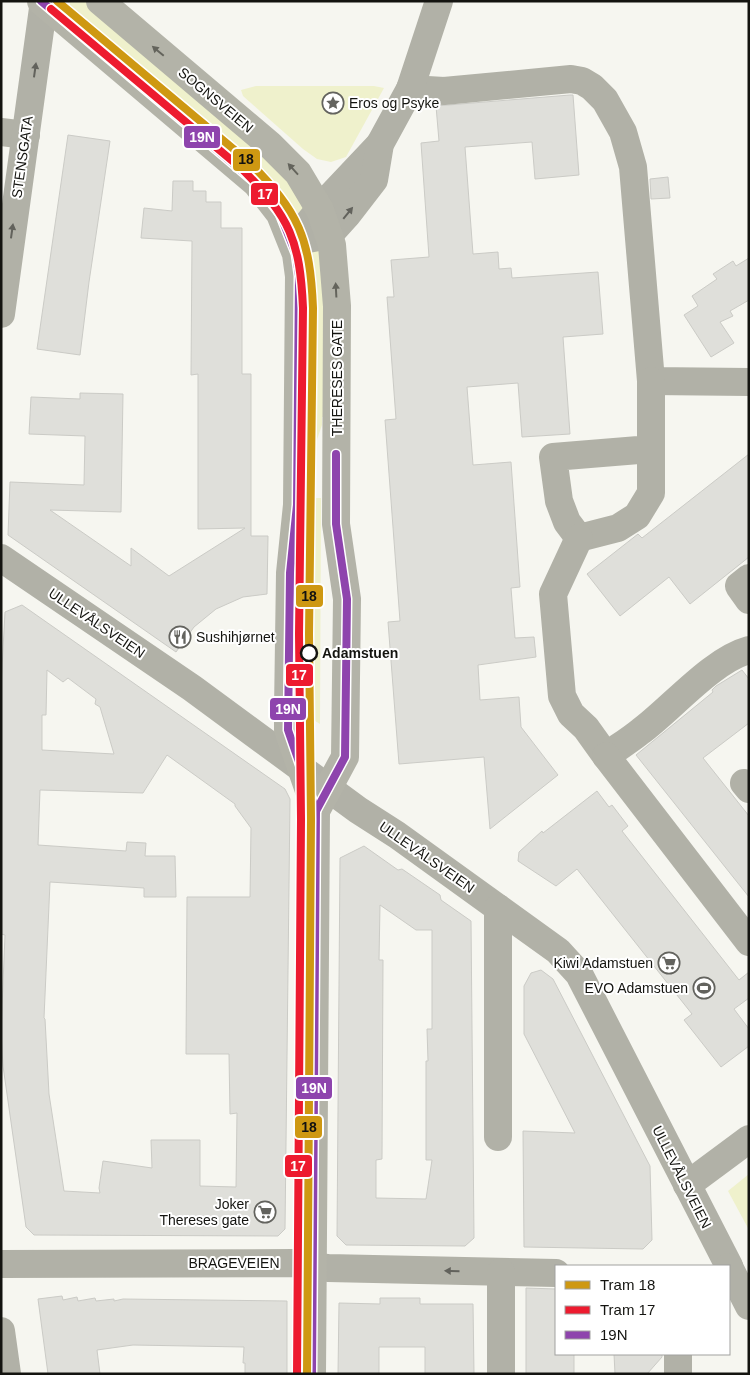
<svg xmlns="http://www.w3.org/2000/svg" width="750" height="1375" viewBox="0 0 750 1375" font-family="Arial,sans-serif">
	<rect width="100%" height="100%" fill="#f6f6f0"/>
	<g fill="#eff1cc">
		<path d="M70,1h18l187,159 38,53 -20,9 -223,-205z"/>
		<path d="M256,86h118l10,2 -38,69 -15,5 -14,-3 -14,-10 -60,-53 -2,-6z"/>
		<path d="M324,246l6,171h-8v8l-8,23v18h-6l-5,-215z"/>
		<path d="M315,498h6l-1,226 -8,-5 1,-144h-8l-1,-3v-36h11z"/>
		<path d="M749,1174v56l-21,-39z"/>
	</g>
	<g fill="#dfdfda" stroke="#cbcbc6" fill-rule="evenodd">
		<path d="M570,95h3l6,80 -44,4 -3,-37 -67,5 8,107 25,-2 1,17 12,-1 1,10 86,-6 5,62 -40,3 7,97 -48,3 -4,-54 -51,4 6,78 38,-3 9,125 -9,1 4,50 19,-1 2,20 -58,8 2,35 39,-3 2,30 37,48 -68,54 -6,-72 -85,7 -11,-142 12,-1 -15,-201 11,-1 -9,-122h7l-3,-37 38,-3 -8,-114 18,-2 -3,-35z"/>
		<path d="M68,135l42,6 -21,141 -9,73 -43,-6z"/>
		<path d="M668,177l2,21 -19,1 -1,-20z"/>
		<path d="M173,181h20v10h13v11h15v26h21v146h9v162h17l-1,58 -24,3 -27,12 -22,18 -18,25 -168,-117 2,-53 74,3 1,-49 -56,-2 2,-37 49,2v-6l43,1 -2,118 -71,-2 81,56v-18l38,28 76,-48 -47,1v-155l-7,1 1,-134 -51,-3 3,-30 28,3z"/>
		<path d="M749,258v42l-19,11 3,5 -13,6 14,21 -23,14 -27,-42 14,-9 -6,-10 25,-17 -4,-5 20,-13 3,5z"/>
		<path d="M749,454v103l-59,47 -21,-27 -49,39 -33,-42 51,-40 4,4z"/>
		<path d="M22,605l263,184 5,10 -5,430 -7,7 -244,-1 -8,-8 -23,-161 -2,-33 4,-98 -4,-1v-247l4,-75zM47,670l16,12 5,-4 28,21 -1,5 5,3 14,47 -72,-4v-35h4zM167,755l68,49v2l16,22 -1,69h-63l-1,157h43l1,60 7,-1 -1,74 -36,-1v-46h-49l1,28 -49,-7 -4,27 1,5 -36,-2 -15,-97 -4,-75 -1,-1 6,-136 94,6v9h32l-1,-41h-30l1,-13 -19,-1 -1,9 -88,-6 2,-55 103,3z"/>
		<path d="M742,670l7,9v44l-46,35 46,58v81l-113,-142 77,-63 -1,-2 4,-4z"/>
		<path d="M597,791l12,16 3,-2 16,21 -6,5 117,149 10,-8v26l-15,11 15,20v17l-28,21 -37,-47 8,-6 -115,-145 -21,17 -38,-25 1,-9 23,-21 1,2z"/>
		<path d="M364,846l34,24 4,-1 38,26 1,5 30,21 3,317 -9,8 -119,-1 -9,-9 3,-378zM380,905l36,25h16v99h-5l1,32h-2v99h6l-6,39 -50,-1v-38l6,-1 1,-199h-4z"/>
		<path d="M541,970l12,9 97,187 2,74 -9,9 -119,-2 -1,-116 52,2 -51,-99v-48l7,-13z"/>
		<path d="M526,1288l30,1v65h18v20h-48z"/>
		<path d="M62,1296l1,4 14,-3 1,4 17,-3 1,3 18,-2v2l9,-2 164,2v73h-42v-11h-2l1,-16 -111,-2 -36,5 3,24h-52l-10,-75z"/>
		<path d="M380,1298h40v6h53l1,70h-49v-27h-46v27h-41l1,-71 41,1z"/>
		<path d="M614,1354h48v3l-15,17h-32z"/>
	</g>
	<g fill="none" stroke-linecap="round" stroke-linejoin="round">
		<g stroke="#b1b1a7" stroke-width="28">
			<path d="M410,89l34,2 127,-12 11,2 10,6 13,13 18,32 10,35 18,214 98,1"/>
			<path d="M1,132l25,3"/>
			<path d="M306,226l23,-28 51,-54"/>
			<path d="M292,242l37,-7 18,-20 27,-35 6,-36 30,-55 29,-88"/>
			<path d="M1,314l43,-313"/>
			<path d="M651,449l-98,8 6,44 8,21 12,16 39,-10 19,-12 14,-23v-112"/>
			<path d="M579,538l-26,56 9,102 9,18 15,14 20,28c11,-8 24,-16 35,-25 31,-23 71,-71 108,-81"/>
			<path d="M1,558l191,130 166,122 39,25 161,116 21,23 150,292"/>
			<path d="M749,578l-10,8 10,14"/>
			<path d="M606,756l143,186"/>
			<path d="M744,783l5,6"/>
			<path d="M498,1137v-229"/>
			<path d="M687,1185l62,-46"/>
			<path d="M1,1264l293,-1 34,5 228,5"/>
			<path d="M729,1267l20,39"/>
			<path d="M501,1272v102"/>
			<path d="M1,1331l6,43"/>
			<path d="M678,1354v20"/>
		</g>
		<g stroke="#b3b3a8" stroke-width="28">
			<path d="M41,1l215,182 24,31 16,40 3,22 -2,229 -7,68 -2,137v20l28,81 -4,563"/>
			<path d="M100,1l170,144 28,28 22,37 12,35 5,61 -1,218 11,75 -2,158 -29,54"/>
		</g>
		<g stroke="#fff" stroke-width="11">
			<g id="bus-1">
				<path d="M41,1l215,182 24,31 16,40 3,22 -2,229 -7,68 -2,157 28,81 -4,563"/>
				<path d="M316,811l29,-54 2,-158 -11,-75v-70"/>
			</g>
		</g>
		<use href="#bus-1" stroke="#8e44ad" stroke-width="8"/>
		<g stroke="#fff" stroke-width="11">
			<path id="tram-1" d="M57,1l192,161c50,50 61,76 64,146l-4,326 2,185 -4,555"/>
		</g>
		<g stroke="#fff" stroke-width="11">
			<path id="tram-2" d="M51,9l191,160c48,48 58,72 61,139l-4,326 2,185 -4,555"/>
		</g>
		<use href="#tram-1" stroke="#ce9812" stroke-width="8"/>
		<use href="#tram-2" stroke="#ed1b2f" stroke-width="8"/>
	</g>
	<defs><path id="oneway-solid" d="M-6-.8H1V-3.2L6.5 0L1 3.2V.8H-6Z" transform="scale(1.25)"/></defs>
	<g fill="#64645c">
		<use href="#oneway-solid" transform="translate(158 51) rotate(-140)"/>
		<use href="#oneway-solid" transform="translate(293 169) rotate(-132)"/>
		<use href="#oneway-solid" transform="translate(336 290) rotate(-93)"/>
	</g>
	<g fill="#62625c">
		<use href="#oneway-solid" transform="translate(35 70) rotate(-82)"/>
		<use href="#oneway-solid" transform="translate(348 213) rotate(-51)"/>
		<use href="#oneway-solid" transform="translate(12 231) rotate(-82)"/>
		<use href="#oneway-solid" transform="translate(452 1271) rotate(-179)"/>
	</g>
	<defs>
		<g id="sight-ring" transform="scale(1.125)"><circle r="9.5" fill="#fff" stroke="#63635e" stroke-width="1.5"/><path d="M0-6L1.8-2.2L6-1.7L2.9 1.2L3.7 5.4L0 3.3L-3.7 5.4L-2.9 1.2L-6-1.7L-1.8-2.2Z" fill="#63635e"/></g>
		<g id="restaurant-ring" transform="scale(1.125)"><circle r="9.5" fill="#fff" stroke="#63635e" stroke-width="1.5"/><path d="M-5-6h1v4h1v-4h1v4h1v-4h1v5L-1.5 .5V6h-2V.5L-5-1ZM5-6V6H3V1.5H1.5Q1.5-4 5-6Z" fill="#63635e"/></g>
		<g id="supermarket-ring" transform="scale(1.125)"><circle r="9.5" fill="#fff" stroke="#63635e" stroke-width="1.5"/><path d="M-6-5.5h2.5l.6 2H6L4.5 2H-2.5L-4.4-4H-6ZM-1.5 3.2a1.3 1.3 0 1 0 .1 0ZM3 3.2a1.3 1.3 0 1 0 .1 0Z" fill="#63635e"/></g>
		<g id="stadium-ring" transform="scale(1.125)"><circle r="9.5" fill="#fff" stroke="#63635e" stroke-width="1.5"/><path d="M0-5a6.5 5 0 1 0 0 10a6.5 5 0 1 0 0-10ZM-3.5-1.8h7v3.6h-7Z" fill="#63635e"/></g>
	</defs>
	<g fill-rule="evenodd">
		<use href="#sight-ring" x="333" y="103"/>
		<use href="#restaurant-ring" x="180" y="637"/>
		<use href="#supermarket-ring" x="669" y="963"/>
		<use href="#stadium-ring" x="704" y="988"/>
		<use href="#supermarket-ring" x="265" y="1212"/>
	</g>
	<circle fill="#fff" stroke="#141410" stroke-width="2.5" cx="309" cy="653" r="8"/>
	<g text-anchor="middle" stroke-width="4" stroke-linejoin="round" paint-order="stroke">
		<g font-size="14" fill="#141410" stroke="#fff">
			<text transform="translate(216 100) rotate(40)" y="5">SOGNSVEIEN</text>
			<text transform="translate(22 157) rotate(-82)" y="5">STENSGATA</text>
			<text transform="translate(337 378) rotate(-90)" y="5">THERESES GATE</text>
			<text transform="translate(97 623) rotate(34)" y="5">ULLEVÅLSVEIEN</text>
			<text transform="translate(427 857) rotate(35)" y="5">ULLEVÅLSVEIEN</text>
			<text transform="translate(682 1177) rotate(63)" y="5">ULLEVÅLSVEIEN</text>
			<text x="234" y="1268">BRAGEVEIEN</text>
		</g>
		<g font-size="14" fill="#141410" stroke="#fff" text-anchor="end">
			<text x="349" y="108" text-anchor="start">Eros og Psyke</text>
			<text x="196" y="642" text-anchor="start">Sushihjørnet</text>
			<text x="653" y="968">Kiwi Adamstuen</text>
			<text x="688" y="993">EVO Adamstuen</text>
			<text x="249" y="1209">Joker<tspan x="249" dy="16">Thereses gate</tspan></text>
		</g>
		<g font-size="14" font-weight="bold" fill="#141410" stroke="#fff" text-anchor="start">
			<text x="322" y="658">Adamstuen</text>
		</g>
	</g>
	<g stroke="#fff" stroke-width="2">
		<rect x="183" y="125" width="38" height="24" rx="5" fill="#8e44ad"/>
		<rect x="232" y="148" width="29" height="24" rx="5" fill="#ce9812"/>
		<rect x="250" y="182" width="29" height="24" rx="5" fill="#ed1b2f"/>
		<rect x="295" y="584" width="29" height="24" rx="5" fill="#ce9812"/>
		<rect x="285" y="663" width="29" height="24" rx="5" fill="#ed1b2f"/>
		<rect x="269" y="697" width="38" height="24" rx="5" fill="#8e44ad"/>
		<rect x="295" y="1076" width="38" height="24" rx="5" fill="#8e44ad"/>
		<rect x="294" y="1115" width="29" height="24" rx="5" fill="#ce9812"/>
		<rect x="284" y="1154" width="29" height="24" rx="5" fill="#ed1b2f"/>
	</g>
	<g font-size="14" text-anchor="middle" font-weight="bold" fill="#fff">
		<text x="202" y="142">19N</text>
		<text x="265" y="199">17</text>
		<text x="299" y="680">17</text>
		<text x="288" y="714">19N</text>
		<text x="314" y="1093">19N</text>
		<text x="298" y="1171">17</text>
	</g>
	<g font-size="14" text-anchor="middle" font-weight="bold" fill="#111">
		<text x="246" y="164">18</text>
		<text x="309" y="601">18</text>
		<text x="309" y="1132">18</text>
	</g>
	<rect width="750" height="1375" fill="none" stroke="#141410" stroke-width="5"/>
	<rect x="555" y="1265" width="175" height="90" fill="#ffffff" stroke="#a1a19f"/>
	<rect x="565" y="1281" width="25" height="8" fill="#ce9812" stroke="#a1a19f"/>
	<text x="600" y="1290" font-size="15" fill="#141410">Tram 18</text>
	<rect x="565" y="1306" width="25" height="8" fill="#ed1b2f" stroke="#a1a19f"/>
	<text x="600" y="1315" font-size="15" fill="#141410">Tram 17</text>
	<rect x="565" y="1331" width="25" height="8" fill="#8e44ad" stroke="#a1a19f"/>
	<text x="600" y="1340" font-size="15" fill="#141410">19N</text>
</svg>
